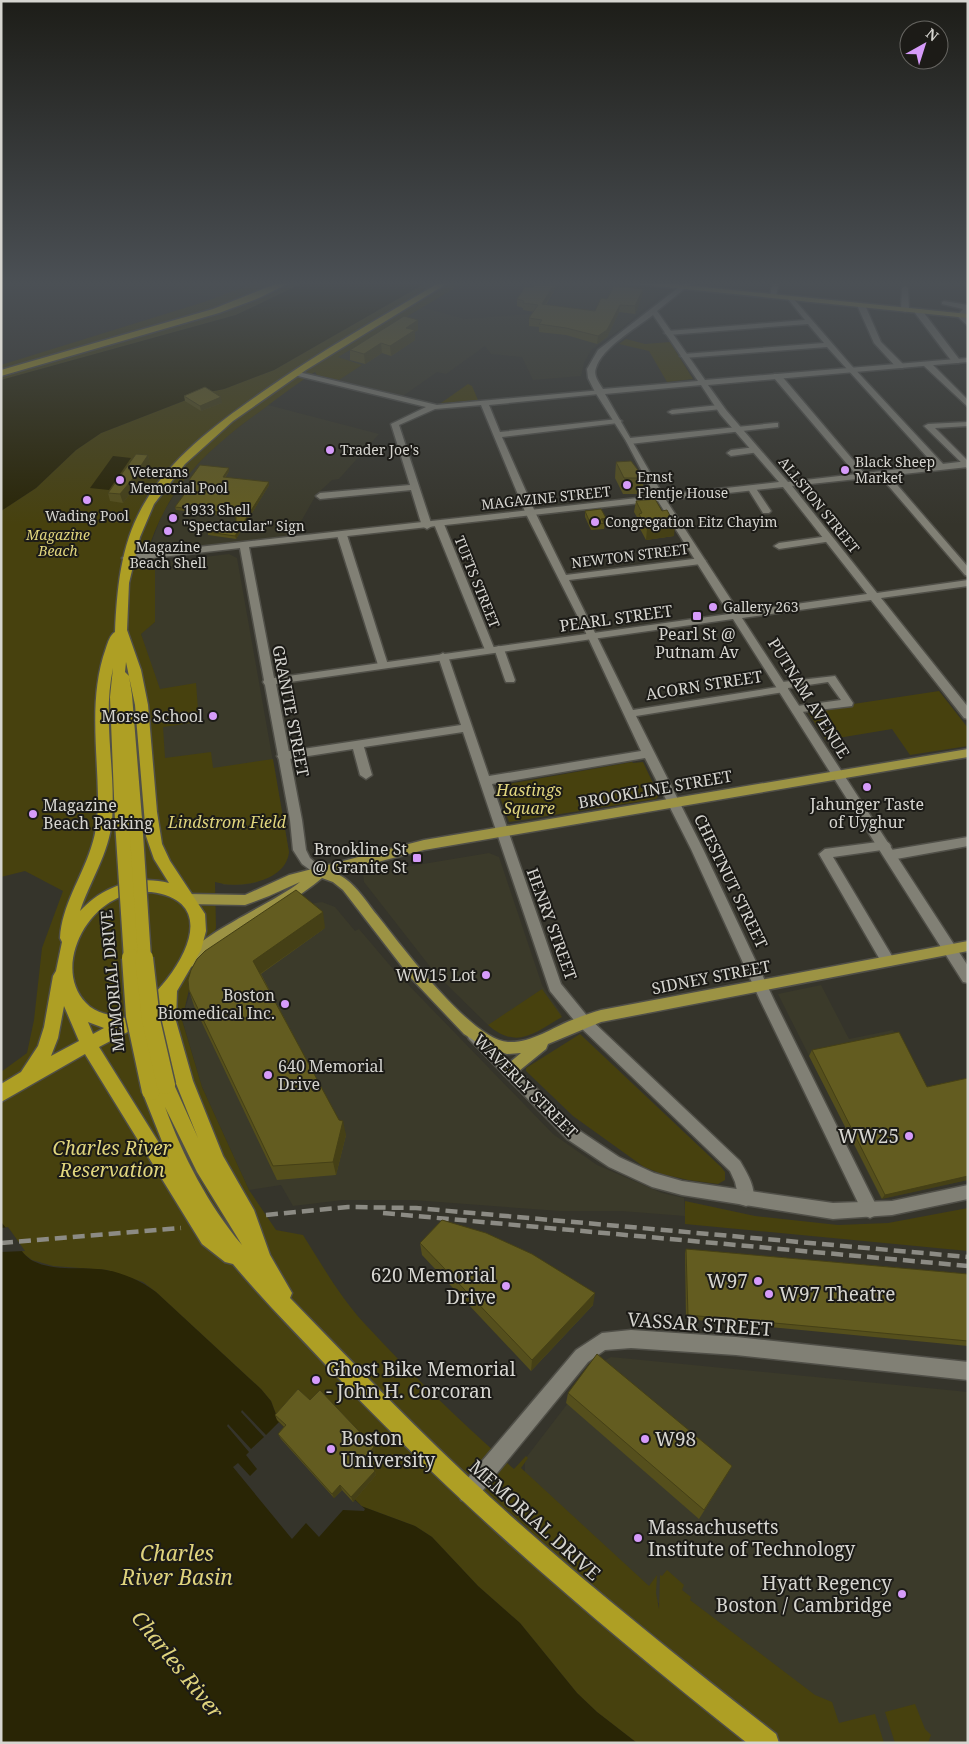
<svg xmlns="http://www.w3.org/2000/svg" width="969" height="1744" viewBox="0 0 969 1744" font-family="'Noto Serif',serif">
	<rect width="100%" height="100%" fill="#35342b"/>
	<g fill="#3b3a2a">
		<path d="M179,281h81l-41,17 -37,-6v-3h-5z"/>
		<path d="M562,281h31l72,9 -43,38 -31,22 -7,13 -3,13 -48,4 -11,-23 -31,-3 -6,-8 -39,28 -9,-2 -34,24 -86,-21 20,-18 83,-50 45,12 77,-6z"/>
		<path d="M268,405l111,29 -40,45 -7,1 -16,15 -26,46 -144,16 16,-43 27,-41 30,-31z"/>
		<path d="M229,554l8,4 52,294 -5,12 -13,11 -16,8 -13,2h-18l-43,-29 -40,-223 14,-11v-59z"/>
		<path d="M489,853l10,4 43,128 20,30 -29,17 -45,-7 -53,-52 -71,-91 -1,-8z"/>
		<path d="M322,902l13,5 20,24 4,-2 34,40 160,165 44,31 65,28 22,5 1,18 -64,-5h-61l-148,-11h-69l-50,6 -12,-21 -32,5 -47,-103 -20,-68 4,-13 5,-16 117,-86z"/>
		<path d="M821,985l28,54 44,-9 32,57 43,93 -87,19 -103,-205z"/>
		<path d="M611,1357l357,35v351h-133l-183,-145 -127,-124v-15l73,-95z"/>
	</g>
	<g fill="#47410e">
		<path d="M260,281h47l-71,34 -235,65v-15l203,-63z"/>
		<path d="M429,281h38l-129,76 24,8 -23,15 -22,-5 -2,-3c-19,12 -36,25 -53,38 -57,41 -95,77 -116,146h9v66l-14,12 19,55 36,-6 3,39 -36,5 2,31 46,-6 2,16 60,-9 16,93c-3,31 -52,37 -74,30l1,46 -25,53 -9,39 20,67 47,103 27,40 27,5c19,30 37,62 61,88 47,51 98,100 150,146l12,-13 2,2 -7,10 128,118 8,-11 -1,18 3,16 1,-34 2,1 5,-6 17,15 -2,5 9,7 -1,3 125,95 17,7 7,21 36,-9 9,29h-247l-40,-31 -20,-19 -57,-70 -42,-37 -46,-49 -17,-11 -54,-20 -84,-89 -6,-16 -10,-12 -105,-97 -13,-10 -36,-12 -54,-4 -21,-6 -8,-6 -23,-32v-150l26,-19 7,-33 8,-72 21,-57 -38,-20 -24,6v-366l35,-23 40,-38 25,-17 103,-40 20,-4 50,-19z"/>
		<path d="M781,281h163l3,4 21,6 -32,-7 -60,-3 2,4 -22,-4 -42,2v3z"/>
		<path d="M626,339l19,5 25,-2 23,37 -26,3 -18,-31 -30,-7z"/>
		<path d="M468,384l4,2 6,14 -37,3z"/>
		<path d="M939,691l29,37v18l-58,9 -18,-26 -66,11 -19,-29z"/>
		<path d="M632,762l1,1 10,-1 16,34 -3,3 -147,23 -13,-36z"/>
		<path d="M542,989l20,28c-28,16 -45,33 -74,8z"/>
		<path d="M580,1034l141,133 4,5v8l-7,4 -30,-4 -26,-6 -18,-7 -71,-51 -47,-45v-3z"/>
		<path d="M685,1201l70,15 83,9 50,-2 80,-15v43l-283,-27z"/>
		<path d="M915,1704l10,25 6,6 -3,8h-33l-10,-31z"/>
	</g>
	<g fill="#292505">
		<path d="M307,281h122l-155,89 -50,19 -20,4 -103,40 -25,17 -40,38 -35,23v-131l235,-65z"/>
		<path d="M113,456l18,2 -22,32 -19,-2z"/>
		<path d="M1,1222c11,12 18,31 32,39 22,11 50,5 73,9 18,3 35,11 50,22l105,97 10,12 6,16 84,89 54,20 17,11 46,49 42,37 57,70 20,19 40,31h-636z"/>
	</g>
	<g fill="#35342b">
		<path d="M8,1227l17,24 -24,1v-24z"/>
		<path d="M242,1410l24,25 13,-13 9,9 46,67 8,-9 11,12 2,-1 10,9 -1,2 -21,-1 -24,27 -13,-14 -14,16 -59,-72 5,-4 12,13 7,-7 -11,-14 3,-3 -22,-26 1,-2 23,25 13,-12 -23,-25z"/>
	</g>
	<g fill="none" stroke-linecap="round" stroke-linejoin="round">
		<g stroke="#504f48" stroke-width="3">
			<g id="street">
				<path d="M773,281l6,1 -3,14 -3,2 -3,-2z"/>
				<path d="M905,286l3,2 1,22 -4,2 -4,-2 1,-22z"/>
				<path d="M788,297h4l58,67 94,101v4h-6l-111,-122 -143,11 -4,-2 4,-2 140,-11 -16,-19 -140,11 -4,-2 4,-2 137,-11 -17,-21z"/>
				<path d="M944,301l24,4v7l-3,4 3,3v7l-11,-10 6,-7 -21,-5v-2z"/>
				<path d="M861,303l4,2 16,37 22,22v4h-6l-23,-25 -17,-38z"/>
				<path d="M915,309h6l38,50v4h-6l-38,-50z"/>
				<path d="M924,362h6l38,38v7l-44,-41z"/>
				<path d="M294,371l143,34 165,-15v4h-3l-110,11 11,27 118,-13 4,2 -4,2 -116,14 34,77 30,61 135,-17 5,3 -5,3 -132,16 64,130 145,-23v-4l4,-1 53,-6 18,27 -1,3 -59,7 -1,-3 1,-3 4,-1 44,-6 -13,-18 -40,6v3l-4,1 -148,24 67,133 71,151 102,205 2,5 -2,5 -6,3 -6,-3 -104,-215 -69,-151 -46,-91 -153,26 69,200 27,33 152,144c7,12 18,29 12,43l-6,2 -6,-2 -5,-22 -5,-11 -152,-146 -28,-34 -87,-259 -99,15 8,28 -6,4 -6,-4 -7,-26 -70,11 -4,-1 -2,-3 6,-4 178,-27 -23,-69 5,-3 5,3 41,120 152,-25 -56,-120 -59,-117 -45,-109 -46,4 -36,16 33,101 -5,3 -5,-3 -11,-36 -91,9 -4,-3 4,-3 90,-8 -19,-61 35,-17 -132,-32z"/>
				<path d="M774,374h6l85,100v4h-6l-85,-100z"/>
				<path d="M719,405h3v4l-50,5 -4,-2 4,-2z"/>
				<path d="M968,422v4l-33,2 33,33v8l-44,-43 4,-2z"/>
				<path d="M775,423h3v4l-148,17 -4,-3 4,-3z"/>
				<path d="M756,447l4,3 -1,2 -28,4 -4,-3 4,-3z"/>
				<path d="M880,472h6l82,95v9l-3,-1 -85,-99z"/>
				<path d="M749,487h6l16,24 -2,2h-6l-15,-24z"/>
				<path d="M439,521l5,3 50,124 5,-2 5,3 11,31 -1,2h-8l-1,-2 -10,-29 -5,2 -5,-3 -51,-126z"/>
				<path d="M342,532l5,3 41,130 -1,2h-8l-1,-2 -41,-130z"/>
				<path d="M829,536l3,1v4l-53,8 -5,-3 5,-3z"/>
				<path d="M968,837v9l-77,14 -6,-5 6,-5z"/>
				<path d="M885,841l4,2 2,3 -2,3 -56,8 62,104 -2,4 -5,1 -5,-1 -64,-111 6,-5z"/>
			</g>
		</g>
		<g stroke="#504f48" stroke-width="3">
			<g id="secondary">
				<path d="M687,281h7l-37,30 48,69 263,-22v4l-260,23 18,25 62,72 180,-21v6l-176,19 85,107 91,-13v6l-87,12 87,109v12l-4,-1 -93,-118 -129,18 226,348v17l-5,-1 -230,-363 -457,65 26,136 4,30 4,8 16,14 -6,5 -18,-13 -9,-14 -3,-30 -25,-135 -2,-3 1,-2 -24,-132 -113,13 -5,-3 5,-3 528,-59 -29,-55 -31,-49 -7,-14 -1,-9 11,-19zM653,315l45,66 -95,8c-4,-6 -10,-14 -7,-21 6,-20 40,-40 57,-53zM701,385l19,29 59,68 -116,13 -58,-101zM783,487l84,107 -128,18 -73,-112zM658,501l71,113 -455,64 -25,-131z"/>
				<path d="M474,1029l5,2 98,98 42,28 35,16 28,8 151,22 59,-2 76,-16v14l-76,16 -59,4 -151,-24 -30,-8 -43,-20 -42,-28 -98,-100 -2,-4 2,-4z"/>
				<path d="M631,1330l105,7 232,25v18l-232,-25 -105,-7 -26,2 -17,12 -113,138 -7,2 -7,-2 -2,-7 2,-7 115,-136 26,-17z"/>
			</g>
		</g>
		<g stroke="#504f48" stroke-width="3">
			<g id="primary">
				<path d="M623,281h21l324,33v4l-342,-35z"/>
				<path d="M968,749v8l-544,93 -89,23c18,7 30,27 42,42 24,30 94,125 131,127 24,1 43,-14 64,-22 10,-4 19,-7 29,-10l367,-69v10l-367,71 -53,22 -2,5 -32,26 -5,2 -5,-2 -2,-4 2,-4 17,-14 -14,1 -26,-9 -17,-11 -53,-56 -68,-88 -10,-8 -11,-4c-40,34 -90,52 -128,88l-5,1 -5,-1 -2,-4c15,-28 91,-58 118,-80l-31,14 -24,9 -58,-1 -5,-2 -1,-3 1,-3 5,-2 58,1 44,-20 135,-35z"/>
			</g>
		</g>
		<g stroke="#504f48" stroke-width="3">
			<g id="highway">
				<path d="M283,281h10l-34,17 -40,15 -218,63v-6l212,-61z"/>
				<path d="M442,281h9l-145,89 -73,51 -48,43 -31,40 -14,33 -11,46 -2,47 14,40 7,35 9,107 5,32 8,17 35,53 1,17 -5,19 -24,41 -1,30 17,60 30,75 31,54 16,45 22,38 -2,5c66,68 131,136 201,200 91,83 188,160 285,236l3,9h-32c-149,-118 -292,-241 -422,-379 -31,-33 -63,-65 -92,-100l-8,-2 -23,-18 -117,-190 -84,48v-18l20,-12 17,-26 6,-19 9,-51 3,-5 6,-29 -2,-4c2,-33 21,-59 31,-90 6,-17 7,-34 7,-52 -1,-50 -9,-101 8,-148 2,-6 4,-13 9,-16 2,-45 6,-89 29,-128 27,-47 74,-81 117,-111 58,-41 120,-76 181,-112zM126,662l9,43 11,131 8,23 15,24c-33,-9 -67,4 -89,28 10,-30 29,-58 32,-90 4,-51 -10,-102 1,-153l-3,29 5,124 2,4 5,1 7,-5 6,3 5,-1 2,-4 -10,-124 -3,-19 -4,-4zM151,892c84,11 14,104 -27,126 -13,-3 -28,-4 -38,-15 -30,-31 -6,-86 28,-103 11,-7 24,-8 37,-8zM64,1006l15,35 -28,15 7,-18zM160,1012v9l15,60 23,57 -26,-58 -6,-3 -6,3 -3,5 2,3 -8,-5 -6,3 -3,5 27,68 -70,-112 42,-22zM88,1022l16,6 -11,6zM165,1107l32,65 45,73c-34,-40 -59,-89 -77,-138z"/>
			</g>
		</g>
		<use href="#street" fill="#818075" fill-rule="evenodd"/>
		<use href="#secondary" fill="#818075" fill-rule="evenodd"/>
		<use href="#primary" fill="#9c9344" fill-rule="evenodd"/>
		<use href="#highway" fill="#ae9f24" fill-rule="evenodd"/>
		<g stroke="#8c8b84" stroke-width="4.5" stroke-dasharray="12 6" stroke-linecap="butt">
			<path d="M383,1213l585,53"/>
			<path d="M266,1215l82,-8 68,1 552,49"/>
			<path d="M1,1243l180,-15"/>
		</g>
		<g stroke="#504f48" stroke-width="17" stroke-linecap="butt">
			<g id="highway-bridge-far1">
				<path d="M135,819l9,140"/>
				<path d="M122,821l9,138"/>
			</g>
		</g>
		<g stroke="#504f48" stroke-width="21" stroke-linecap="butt">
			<g id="highway-bridge">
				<path d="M131,958l4,58 16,75"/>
				<path d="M144,958l7,62 15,65"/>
			</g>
		</g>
		<use href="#highway-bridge-far1" stroke="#ae9f24" stroke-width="14"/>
		<use href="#highway-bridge" stroke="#ae9f24" stroke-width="18"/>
	</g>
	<g fill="#554f1c">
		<path d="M537,281h23l-14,24 49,6 12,-12 36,-10 -1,7 -7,18 -16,-2 -12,25 -10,7 -31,-9 -27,-3v-5l-10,-1v-8l5,-6 -11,-2v-2l-6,-2v-7l16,-12z"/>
		<path d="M418,330l-3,2v8l-24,16 -9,-3 -17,11 -15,-4v-10z"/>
		<path d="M184,396l38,7 -21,8 -16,-10z"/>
		<path d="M148,455l2,8 -9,12 1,3 -19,25 -13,-2 -2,-8z"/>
		<path d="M616,462l28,16 -2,16h-19l-8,-16z"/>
		<path d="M229,471l-4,7 44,7 -33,54 -28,-4v-3l28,-6v-9l-60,-7 -1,-3 17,-24h-2l-1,-3z"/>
		<path d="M636,501l38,35 -28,4 -8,-15v-6l-4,-7z"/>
		<path d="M585,511l21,7 -2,11 -13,1 -6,-13z"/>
		<path d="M325,928l-64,46 85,161 -10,40 -59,5 -83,-174 -5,-16z"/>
		<path d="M812,1050l115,37 41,-9 -86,121 -73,-143z"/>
		<path d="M420,1243l173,62 -62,66 -109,-116z"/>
		<path d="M686,1249l282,25v72l-282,-27 -1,-66z"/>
		<path d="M568,1393l164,73 -33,53 -133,-116z"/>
		<path d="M310,1400l64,47 1,5 -8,10 8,9 1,4 -23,27 -11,-12 -8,8 -53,-59 -3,-5 6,-7 -7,-7 -2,-5z"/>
	</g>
	<g fill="#454016">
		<path d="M556,281h4l-19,30 1,-7z"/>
		<path d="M643,289l-1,7 -7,18v-8z"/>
		<path d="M620,305l-1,7 -12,25 -10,7 1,-8z"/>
		<path d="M418,320v10l-3,2v8l-24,16 -1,-10 16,-18z"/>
		<path d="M381,343l1,10 -17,11 -1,-10z"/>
		<path d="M221,397l1,6 -21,8 -1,-5z"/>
		<path d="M148,455l2,8 -9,12 1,3 -19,25 -3,-9z"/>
		<path d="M229,468v3l-6,9v-3z"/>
		<path d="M269,482v3l-33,54 -1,-3z"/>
		<path d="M606,518l-1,6h-4v-5z"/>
		<path d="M675,525l-1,11 -28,4 1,-11z"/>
		<path d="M323,912l2,16 -68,48 -4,-15z"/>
		<path d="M343,1121l3,14 -10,40 -3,-13z"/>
		<path d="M968,1176v4l-86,19 3,-4z"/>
		<path d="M595,1293l-2,12 -62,66 1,-11z"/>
		<path d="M374,1447l1,5 -10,11 -1,-4z"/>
		<path d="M375,1471l1,4 -23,27 -2,-5z"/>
		<path d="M340,1485l2,5 -8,8 -2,-4z"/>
	</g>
	<g fill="#635c20" stroke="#454016">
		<path d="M537,281h19l-14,23 53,7 6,-13 6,1 7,-13 29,3 -8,17 -15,-1 -13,25 -9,6 -32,-8 -27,-4 3,-4 -13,-2 9,-13 -15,-2 1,-2 -7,-2 8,-12h8z"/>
		<path d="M404,316l14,4 -12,8 9,2 -25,16 -9,-3 -17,11 -14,-4z"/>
		<path d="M205,387l16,10 -21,9 -16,-10z"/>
		<path d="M136,454l12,1 -10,15h2l-20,24 -12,-1z"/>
		<path d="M631,461l13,17h-20l-8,-16z"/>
		<path d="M200,465l29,3 -6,9 46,5 -34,54 -27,-4v-6h28v-12l-61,-7 19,-26 -5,-1z"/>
		<path d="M655,499l7,12 5,-1 8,15 -28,4 -8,-15 3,-1 -6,-12z"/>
		<path d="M601,509l5,9 -5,1 3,4 -13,2 -6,-14z"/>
		<path d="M296,890l27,22 -70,49 86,159 4,1 -10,41 -60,4 -84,-176 -1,-10 3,-10 6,-11 8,-8z"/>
		<path d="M899,1032l28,55 41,-9v98l-83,19 -73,-145z"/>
		<path d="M442,1220l44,13 46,21 63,39 -63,67 -112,-117z"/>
		<path d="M686,1249l282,25v67l-280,-26z"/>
		<path d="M597,1354l135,112 -28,44 -136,-117z"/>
		<path d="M298,1389l12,11 10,-10 54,57 -10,12 11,12 -24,26 -11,-12 -8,9 -54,-60 8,-9 -11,-10z"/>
	</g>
	<linearGradient id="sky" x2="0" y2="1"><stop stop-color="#1d1d18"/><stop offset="0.54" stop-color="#4b5055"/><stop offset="1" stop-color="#4b5055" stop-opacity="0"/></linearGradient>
	<rect width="969" height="525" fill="url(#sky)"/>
	<g fill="#d69bfa" stroke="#1c1b17" stroke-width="2">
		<circle cx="330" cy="450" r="5"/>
		<circle cx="845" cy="470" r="5"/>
		<circle cx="120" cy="480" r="5"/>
		<circle cx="627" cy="485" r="5"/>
		<circle cx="87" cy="500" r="5"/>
		<circle cx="173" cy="518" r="5"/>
		<circle cx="595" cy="522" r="5"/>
		<circle cx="168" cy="531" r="5"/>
		<circle cx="713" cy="607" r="5"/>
		<rect x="692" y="611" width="10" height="10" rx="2.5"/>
		<circle cx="213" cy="716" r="5"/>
		<circle cx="867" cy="787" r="5"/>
		<circle cx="33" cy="814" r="5"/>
		<rect x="412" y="853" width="10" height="10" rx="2.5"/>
		<circle cx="486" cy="975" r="5"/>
		<circle cx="285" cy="1004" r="5"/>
		<circle cx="268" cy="1075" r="5"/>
		<circle cx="909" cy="1136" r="5"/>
		<circle cx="758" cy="1281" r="5"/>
		<circle cx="506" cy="1286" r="5"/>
		<circle cx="769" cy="1294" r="5"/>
		<circle cx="316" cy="1380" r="5"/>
		<circle cx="645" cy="1439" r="5"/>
		<circle cx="331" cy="1449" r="5"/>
		<circle cx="638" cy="1538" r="5"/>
		<circle cx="902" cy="1594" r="5"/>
	</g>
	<g text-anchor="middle" stroke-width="4" stroke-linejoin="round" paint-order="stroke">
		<g font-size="14" fill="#d6d5d0" stroke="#1c1b17" text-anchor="start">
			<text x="340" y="455">Trader Joe's</text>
			<text x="855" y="467">Black Sheep<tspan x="855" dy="16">Market</tspan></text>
			<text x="130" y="477">Veterans<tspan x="130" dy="16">Memorial Pool</tspan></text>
			<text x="637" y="482">Ernst<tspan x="637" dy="16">Flentje House</tspan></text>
			<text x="183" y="515">1933 Shell<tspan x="183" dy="16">"Spectacular" Sign</tspan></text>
			<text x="87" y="521" text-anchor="middle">Wading Pool</text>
			<text x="605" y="527">Congregation Eitz Chayim</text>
			<text x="168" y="552" text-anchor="middle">Magazine<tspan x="168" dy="16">Beach Shell</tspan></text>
			<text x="723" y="612">Gallery 263</text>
		</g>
		<g font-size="14" fill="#d6d5d0" stroke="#1c1b17">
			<text transform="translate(546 498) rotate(-6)" y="5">MAGAZINE STREET</text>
			<text transform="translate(819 505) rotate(51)" y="5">ALLSTON STREET</text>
			<text transform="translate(630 556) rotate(-7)" y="5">NEWTON STREET</text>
			<text transform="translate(477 582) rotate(68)" y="5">TUFTS STREET</text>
		</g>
		<g font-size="14" font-style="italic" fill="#e0d57d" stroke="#1c1b17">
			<text x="58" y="540">Magazine<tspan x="58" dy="16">Beach</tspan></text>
		</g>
		<g font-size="16" fill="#d6d5d0" stroke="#1c1b17">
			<text transform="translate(616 618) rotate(-8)" y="6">PEARL STREET</text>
			<text transform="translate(704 685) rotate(-9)" y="6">ACORN STREET</text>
			<text transform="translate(809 698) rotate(58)" y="6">PUTNAM AVENUE</text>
			<text transform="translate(291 711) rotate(79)" y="6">GRANITE STREET</text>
			<text transform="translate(655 789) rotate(-10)" y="6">BROOKLINE STREET</text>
			<text transform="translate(731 881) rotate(64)" y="6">CHESTNUT STREET</text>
			<text transform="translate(552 924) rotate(70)" y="6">HENRY STREET</text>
			<text transform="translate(711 977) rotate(-11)" y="6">SIDNEY STREET</text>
			<text transform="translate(112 981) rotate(-95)" y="6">MEMORIAL DRIVE</text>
			<text transform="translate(526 1086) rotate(45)" y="6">WAVERLY STREET</text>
		</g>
		<g font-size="16" fill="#d6d5d0" stroke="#1c1b17" text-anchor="end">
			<text x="697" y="640" text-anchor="middle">Pearl St @<tspan x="697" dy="18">Putnam Av</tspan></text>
			<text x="203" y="722">Morse School</text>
			<text x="867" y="810" text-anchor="middle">Jahunger Taste<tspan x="867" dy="18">of Uyghur</tspan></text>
			<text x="43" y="811" text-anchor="start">Magazine<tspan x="43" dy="18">Beach Parking</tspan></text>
			<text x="407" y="855">Brookline St<tspan x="407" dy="18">@ Granite St</tspan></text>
			<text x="476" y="981">WW15 Lot</text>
			<text x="275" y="1001">Boston<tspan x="275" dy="18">Biomedical Inc.</tspan></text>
			<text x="278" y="1072" text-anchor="start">640 Memorial<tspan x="278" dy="18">Drive</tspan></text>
		</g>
		<g font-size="16" font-style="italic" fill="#e0d57d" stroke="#1c1b17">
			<text x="529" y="796">Hastings<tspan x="529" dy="18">Square</tspan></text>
			<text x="227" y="828">Lindstrom Field</text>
		</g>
		<g font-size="19" fill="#d6d5d0" stroke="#1c1b17" text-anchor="start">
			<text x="899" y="1143" text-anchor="end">WW25</text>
			<text x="496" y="1282" text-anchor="end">620 Memorial<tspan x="496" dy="22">Drive</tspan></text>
			<text x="748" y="1288" text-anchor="end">W97</text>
			<text x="779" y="1301">W97 Theatre</text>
			<text x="326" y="1376">Ghost Bike Memorial<tspan x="326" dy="22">- John H. Corcoran</tspan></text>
			<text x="341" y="1445">Boston<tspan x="341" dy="22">University</tspan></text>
			<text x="655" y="1446">W98</text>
			<text x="648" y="1534">Massachusetts<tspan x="648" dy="22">Institute of Technology</tspan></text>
			<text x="892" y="1590" text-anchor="end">Hyatt Regency<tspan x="892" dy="22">Boston / Cambridge</tspan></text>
		</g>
		<g font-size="19" font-style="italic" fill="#e0d57d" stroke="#1c1b17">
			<text x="112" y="1155">Charles River<tspan x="112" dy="22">Reservation</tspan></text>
		</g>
		<g font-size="19" fill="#d6d5d0" stroke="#1c1b17">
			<text transform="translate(700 1324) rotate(4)" y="7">VASSAR STREET</text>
			<text transform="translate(535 1520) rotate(42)" y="7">MEMORIAL DRIVE</text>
		</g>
		<g font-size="21" font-style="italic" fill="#dfd37c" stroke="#1c1b17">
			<text x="177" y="1561">Charles<tspan x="177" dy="24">River Basin</tspan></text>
			<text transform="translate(177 1665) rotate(51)" y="7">Charles River</text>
		</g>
	</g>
	<rect width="969" height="1744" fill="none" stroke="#d6d5d0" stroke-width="5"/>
	<g transform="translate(924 45) rotate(39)"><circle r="24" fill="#1c1b17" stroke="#666561"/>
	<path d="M0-4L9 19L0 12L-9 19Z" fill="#d69bfa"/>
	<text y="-8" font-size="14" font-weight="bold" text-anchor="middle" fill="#d6d5d0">N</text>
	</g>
</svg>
